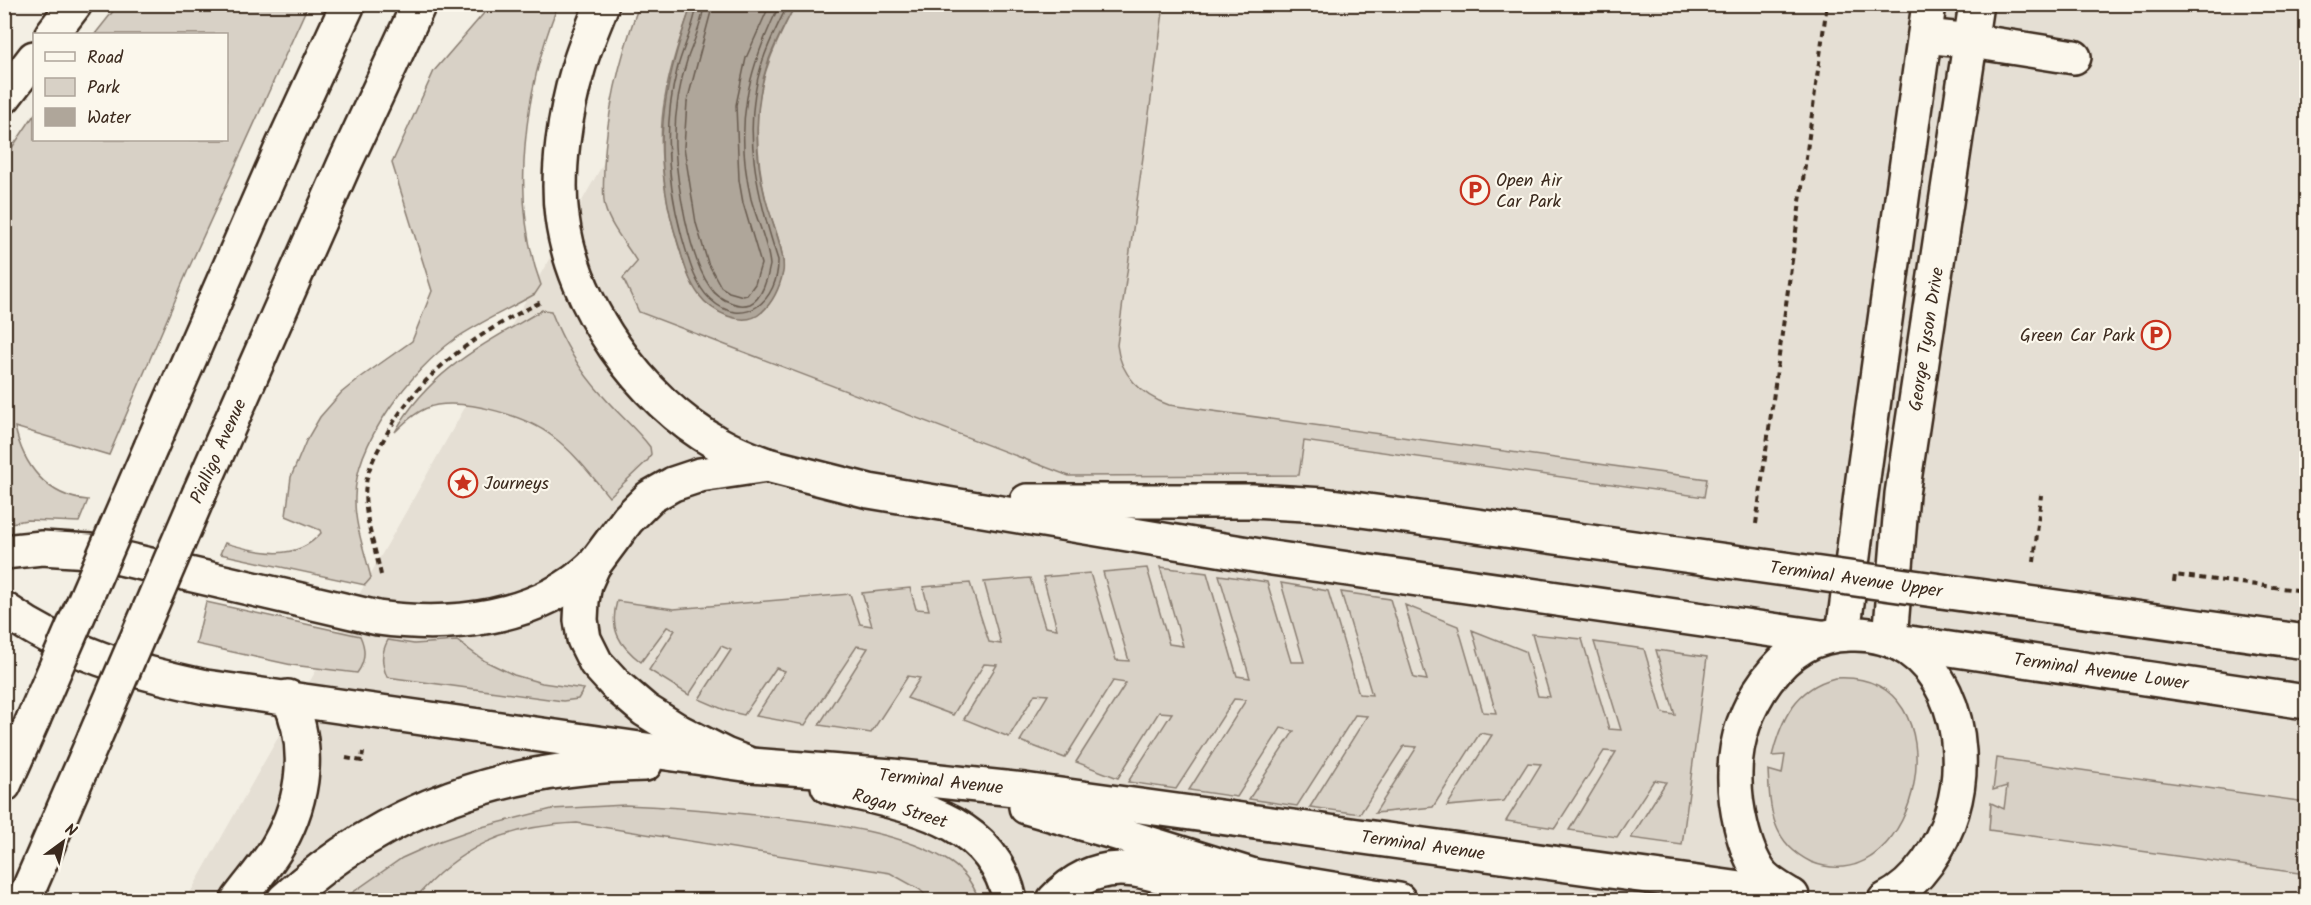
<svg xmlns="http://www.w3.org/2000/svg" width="2311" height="905" viewBox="0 0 2311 905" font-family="Kalam,sans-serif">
	<rect width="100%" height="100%" fill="#f3efe4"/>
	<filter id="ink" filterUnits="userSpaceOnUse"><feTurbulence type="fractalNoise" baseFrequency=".0167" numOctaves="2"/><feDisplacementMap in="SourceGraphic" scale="12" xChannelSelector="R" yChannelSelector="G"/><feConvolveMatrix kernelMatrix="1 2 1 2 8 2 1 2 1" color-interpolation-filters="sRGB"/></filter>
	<g filter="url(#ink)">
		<path fill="#e5dfd4" d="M693,5h1613v895h-2120z"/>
		<g fill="#d8d1c6" stroke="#8a7e72" stroke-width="1.5">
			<path d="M118,5h190l-120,265 -79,185 -94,-28c8,38 32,70 73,73l-9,22 -52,-2 -22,4v-366l29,-43v25h192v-106h-131z"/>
			<path d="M491,5h67c-33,83 -49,194 -17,280l-6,9c-26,15 -55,28 -80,45 -43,31 -100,103 -100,158 -1,27 10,55 16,81l-6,7 -145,-31 5,-11c33,9 70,20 96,-10l-1,-3 -34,-14 5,-39 15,-36 14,-24 21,-24 16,-13 55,-39 20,-50 -40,-128 42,-92z"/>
			<path d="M639,5h53c-11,30 -22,61 -27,93 -11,59 4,127 25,181l72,33c12,-14 21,-30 21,-49 0,-17 -11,-42 -16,-58 -8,-31 -11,-65 -9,-96 3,-38 21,-72 37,-104h369l-47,340c3,29 25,51 52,60l538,74 -3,18 -400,-56 -5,34 -230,1 -430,-164 -16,-34 14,-16c-10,-17 -27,-36 -32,-55 -3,-13 -1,-28 -1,-41 3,-56 16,-109 35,-161z"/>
			<path d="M542,310l9,1c12,31 29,60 51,84 15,18 34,33 48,52l1,7 -3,6 -39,37c-18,-22 -34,-44 -57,-61 -26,-20 -82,-36 -115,-31 -17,3 -30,15 -42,27 35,-62 88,-87 147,-122z"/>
			<path d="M1160,567l47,6 30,103 13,2 -31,-103 48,7 24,80h13l-23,-79 47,8 31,103 13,1 -31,-103 49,7 24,79 13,2 -22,-75 53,21 25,86 13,1 -24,-83 53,21 13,45 12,1 -18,-63 50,5 27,90 12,1 -27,-88 50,7 19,64 12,2 -19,-65 51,7 -25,188 -51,-7 35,-56 -12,-2 -37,57 -48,-7 47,-78 -12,-1 -49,77 -49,-7 35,-57 -13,-1 -24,38 -57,5 45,-71 -12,-2 -47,74 -58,6 42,-66 -13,-1 -44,68 -50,-7 57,-91 -12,-1 -58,91 -48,-7 45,-68 -13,-3 -44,69 -48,-7 57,-90 -12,-1 -58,90 -48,-7 44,-69 -13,-1 -41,66 -42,-16 50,-79 -13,-2 -48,77 -45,-17 28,-46 -13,-1 -26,43 -45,-18 33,-54 -13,-1 -31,51 -46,-17 13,-20 -12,-2 -37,57 -52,-8 49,-77 -11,-2 -52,79 -49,-9 29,-45 -9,-3 -32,47 -17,-4 -28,-12 32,-49 -10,-4 -32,49 -40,-25 26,-40 -8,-3 -26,35c-22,-17 -32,-33 -24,-61l57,8 176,-15 10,30 12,2 -10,-33 48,-5 6,21 13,1 -6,-23 47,-4 19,59 12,2 -17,-62 46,-4 15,49 12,2 -14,-52 47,-4 26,87 13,1 -26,-89 44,-4 22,76 14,2z"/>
			<path d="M206,602l154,34c6,13 6,25 -3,37l-65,-8 -96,-21z"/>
			<path d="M388,640l26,4 43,-3 28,20 29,14 28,8 42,6 -6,10 -15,2 -176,-24c-6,-14 -6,-24 1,-37z"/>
			<path d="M1835,678c134,-9 85,227 -24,184 -40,-19 -41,-53 -43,-92l14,4 3,-19 -13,1c9,-36 23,-68 63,-78z"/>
			<path d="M1997,758l309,44v72l-317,-44 2,-27 13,6 3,-23 -14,4z"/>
			<path d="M625,805c59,2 116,8 174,15 47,6 105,15 146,39 16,9 28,24 34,41h-48l-12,-11 -29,-16 -313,-50c-70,3 -118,23 -163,77h-72l60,-42 38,-17 34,-12 78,-20z"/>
		</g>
		<path fill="#afa69a" stroke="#817468" stroke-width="1.5" d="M692,4l103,1c-9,18 -20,37 -27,57 -14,42 -14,92 -3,135 5,20 21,56 18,75 -3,14 -10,30 -21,40 -18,17 -51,0 -63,-17 -12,-16 -16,-36 -22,-55 -27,-87 -15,-152 15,-236z"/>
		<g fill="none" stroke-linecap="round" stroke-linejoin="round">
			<g stroke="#695c50" stroke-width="1.5">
				<path d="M697,4c-2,21 -15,45 -20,66 -14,55 -10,112 5,167 6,20 12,47 28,62 34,32 69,1 68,-39 -21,-65 -37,-130 -16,-197 6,-20 17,-40 26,-59"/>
				<path d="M704,4c-1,17 -10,37 -16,53 -9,28 -14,60 -13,89 2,37 14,112 35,141 5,8 13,13 22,16 5,2 12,3 18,1 12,-5 18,-27 20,-39 -2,-22 -13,-44 -19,-66 -17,-74 -4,-128 29,-195"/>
				<path d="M713,4l-26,98 -3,45 12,76 12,40 13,24 8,5 14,4 4,-1 8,-11 6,-20 -18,-61 -4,-23 -3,-75 10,-47 24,-54"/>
			</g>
			<g stroke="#3b2a1e" stroke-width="38">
				<g id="minor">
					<path d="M1925,36l47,5 102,16"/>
					<path d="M1027,501h225l72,4 81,11"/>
					<path d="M1843,634l21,-163 65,-467"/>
					<path d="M1890,639l12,-145 74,-490"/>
					<path d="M1896,641l410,61"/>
					<path d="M828,786c73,19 163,27 182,114"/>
					<path d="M1026,807l90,26 138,43 145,24"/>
					<path d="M1790,895c-10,-6 -21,-12 -29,-21 -18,-24 -27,-72 -26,-101 0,-33 12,-66 32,-93 22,-29 46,-45 83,-46 94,-4 125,102 102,178 -10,34 -34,72 -67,88"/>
					<path d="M1792,896l-768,-106 -132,-14 -141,-11 -26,-10 -45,-23 -35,-22 -28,-24 -21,-23 -12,-24 -3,-19 1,-19 3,-17 8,-18 35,-47 22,-22 23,-13 27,-9 67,-10 102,26 403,67 549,79"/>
					<path d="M238,900c13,-18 30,-36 41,-56 26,-46 32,-99 9,-147"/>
					<path d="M1054,900c59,-62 115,-13 182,-4 15,2 31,-3 46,-6"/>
				</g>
			</g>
			<g stroke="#3b2a1e" stroke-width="38">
				<g id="major">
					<path d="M602,4c-8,22 -18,43 -24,65 -13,43 -22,104 -16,148 11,88 78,183 155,226 16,9 33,16 50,22"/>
					<path d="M52,34l23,-30"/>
					<path d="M4,97l30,-39"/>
					<path d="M151,447l132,-302 65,-141"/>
					<path d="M200,492l144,-327 75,-161"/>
					<path d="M4,552l38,-4 48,3 288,67c74,10 159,1 215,-52"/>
					<path d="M4,609c64,45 127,62 202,78l545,78"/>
					<path d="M4,785l29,-65"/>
					<path d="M24,900l70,-161"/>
					<path d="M284,900c103,-94 222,-133 361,-136"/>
				</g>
			</g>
			<g stroke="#3b2a1e" stroke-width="4" stroke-dasharray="6 4.5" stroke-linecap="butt">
				<path d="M1756,524l71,-520"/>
				<path d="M2034,562l7,-67"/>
				<path d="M381,575c-6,-29 -19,-62 -15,-91 2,-17 11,-32 19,-47 35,-65 92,-104 158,-136"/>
				<path d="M2174,582l1,-7 131,16"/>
				<path d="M346,758l16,3 1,-9"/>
			</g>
			<use href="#minor" stroke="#fbf7ec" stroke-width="33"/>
			<use href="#major" stroke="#fbf7ec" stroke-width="33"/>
			<g stroke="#3b2a1e" stroke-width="38" stroke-linecap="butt">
				<path id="minor-bridge" d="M1405,516l901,126"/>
			</g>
			<g stroke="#3b2a1e" stroke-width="38" stroke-linecap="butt">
				<g id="major-bridge">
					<path d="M33,720l118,-273"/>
					<path d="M94,739l106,-247"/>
				</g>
			</g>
			<use href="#minor-bridge" stroke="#fbf7ec" stroke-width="33"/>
			<use href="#major-bridge" stroke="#fbf7ec" stroke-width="33"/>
		</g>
	</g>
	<defs>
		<g id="parking-ring" transform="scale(1.5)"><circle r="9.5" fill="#fbf7ec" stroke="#c8321e" stroke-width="1.5"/><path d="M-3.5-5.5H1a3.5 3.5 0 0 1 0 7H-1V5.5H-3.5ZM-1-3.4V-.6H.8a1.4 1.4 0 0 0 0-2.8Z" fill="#c8321e"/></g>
		<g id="sight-ring" transform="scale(1.5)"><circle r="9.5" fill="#fbf7ec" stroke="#c8321e" stroke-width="1.5"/><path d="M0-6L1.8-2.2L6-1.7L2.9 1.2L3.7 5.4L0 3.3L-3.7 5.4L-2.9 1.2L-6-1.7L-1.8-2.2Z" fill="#c8321e"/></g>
	</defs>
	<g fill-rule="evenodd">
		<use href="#parking-ring" x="1475" y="190"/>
		<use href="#parking-ring" x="2156" y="335"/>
		<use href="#sight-ring" x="463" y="483"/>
	</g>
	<g text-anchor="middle" stroke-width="4.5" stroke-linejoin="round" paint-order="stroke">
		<g font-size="18" fill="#3b2a1e" stroke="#fbf7ec" text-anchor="start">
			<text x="1496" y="186">Open Air<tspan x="1496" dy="21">Car Park</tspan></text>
			<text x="2135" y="341" text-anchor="end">Green Car Park</text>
			<text x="484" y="489">Journeys</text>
		</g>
		<g font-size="18" fill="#3b2a1e" stroke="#fbf7ec">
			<text transform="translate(1926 339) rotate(-81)" y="6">George Tyson Drive</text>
			<text transform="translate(218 451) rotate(-66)" y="6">Pialligo Avenue</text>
			<text transform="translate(1856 579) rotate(8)" y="6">Terminal Avenue Upper</text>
			<text transform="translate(2101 671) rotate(8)" y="6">Terminal Avenue Lower</text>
			<text transform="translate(941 781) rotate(6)" y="6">Terminal Avenue</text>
			<text transform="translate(900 808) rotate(17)" y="6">Rogan Street</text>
			<text transform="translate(1423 845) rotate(8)" y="6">Terminal Avenue</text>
		</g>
	</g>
	<rect width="2311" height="905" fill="none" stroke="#fbf7ec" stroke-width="24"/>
	<rect x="12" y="12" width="2287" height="881" fill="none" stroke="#3b2a1e" stroke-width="2" filter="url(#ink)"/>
	<rect x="33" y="33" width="195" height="108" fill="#fbf7ec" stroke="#aea59a" stroke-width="1.5"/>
	<rect x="45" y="52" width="30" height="9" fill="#fbf7ec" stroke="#aea59a" stroke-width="1.5"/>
	<text x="87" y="63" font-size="18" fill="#3b2a1e">Road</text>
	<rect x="45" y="78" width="30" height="18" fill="#d8d1c6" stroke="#aea59a" stroke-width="1.5"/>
	<text x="87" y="93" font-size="18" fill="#3b2a1e">Park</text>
	<rect x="45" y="108" width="30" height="18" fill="#afa69a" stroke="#aea59a" stroke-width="1.5"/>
	<text x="87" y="123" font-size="18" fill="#3b2a1e">Water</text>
	<g transform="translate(63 842) rotate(33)" stroke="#fbf7ec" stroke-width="4.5" paint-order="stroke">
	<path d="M0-4.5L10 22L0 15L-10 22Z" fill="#3b2a1e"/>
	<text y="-9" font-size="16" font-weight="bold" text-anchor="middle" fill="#3b2a1e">N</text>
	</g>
</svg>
